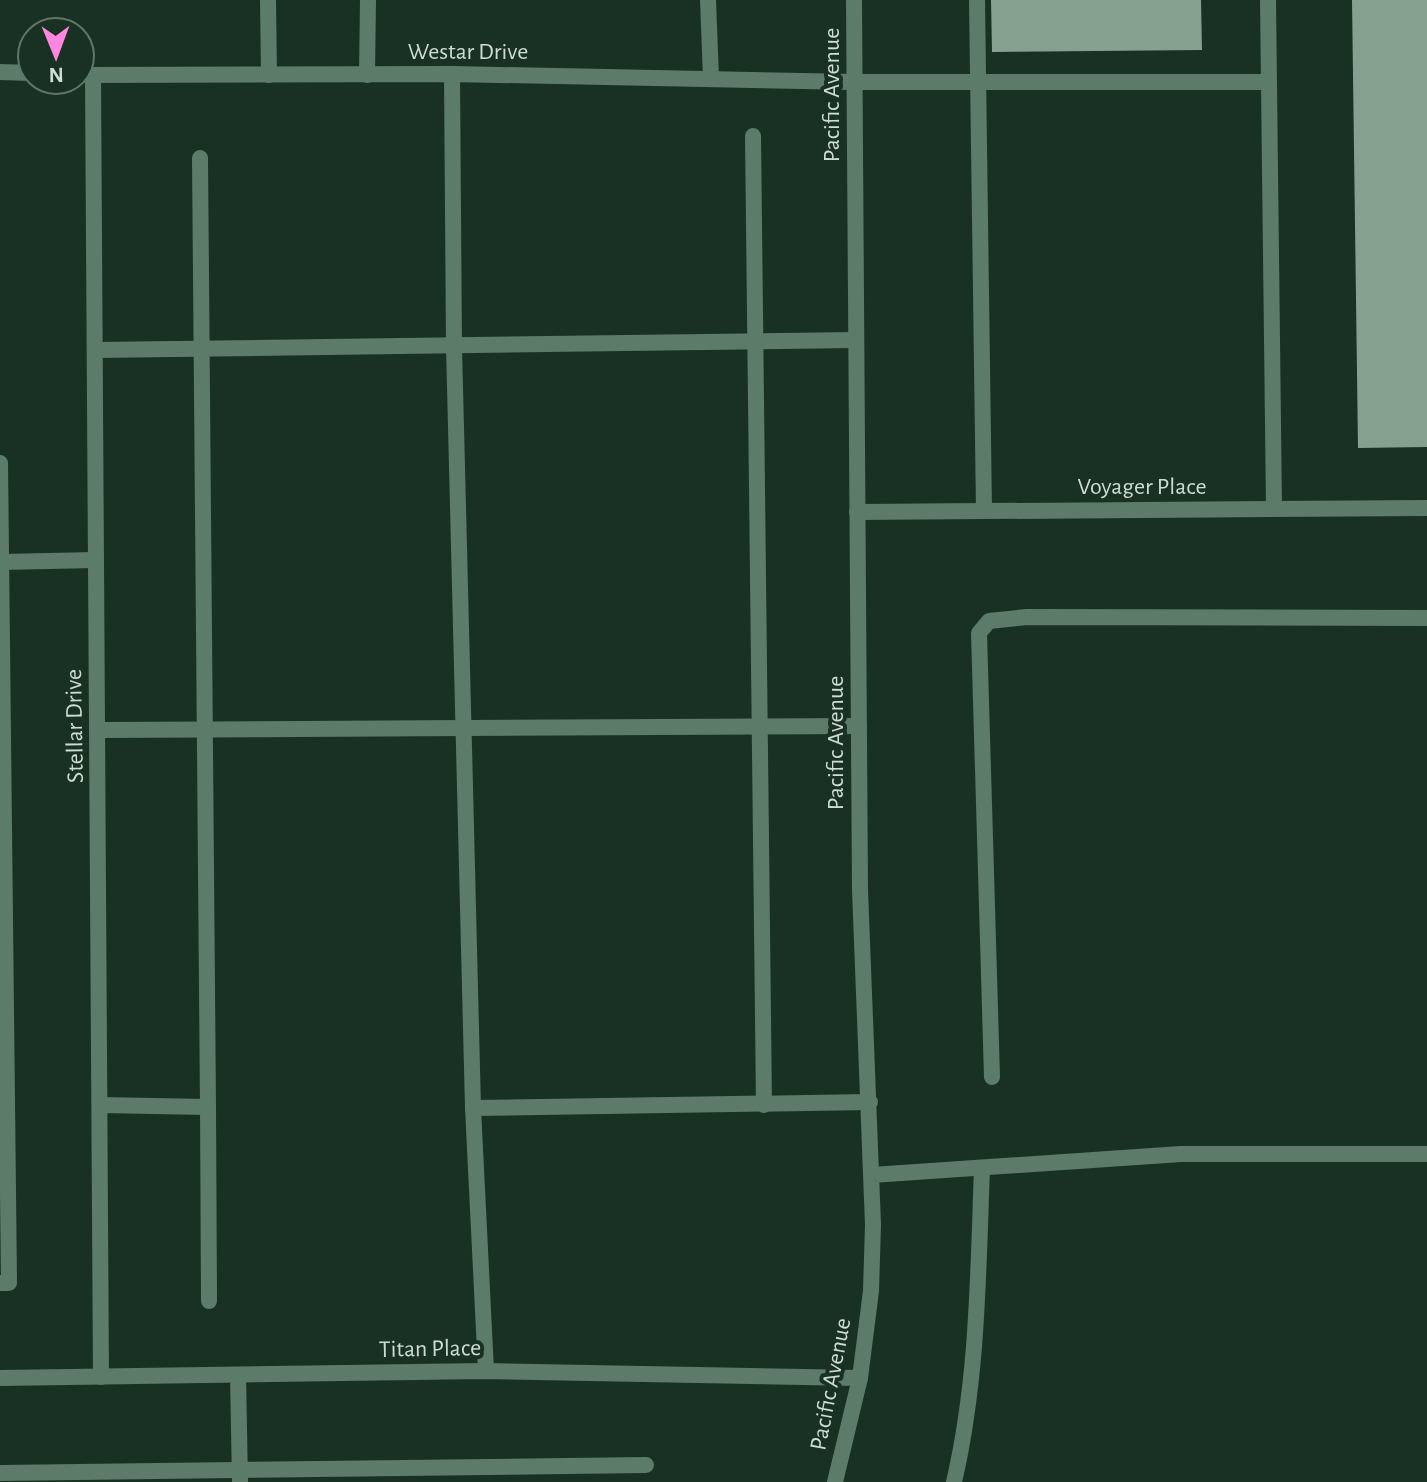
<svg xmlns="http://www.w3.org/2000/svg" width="1427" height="1482" viewBox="0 0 1427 1482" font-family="'Alegreya Sans',sans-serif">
	<rect width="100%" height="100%" fill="#193123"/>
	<g fill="#85a08f">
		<path d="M991,0h210l1,50 -210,2z"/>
		<path d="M1352,0h75v447l-69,1z"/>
	</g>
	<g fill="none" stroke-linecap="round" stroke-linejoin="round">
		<g stroke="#5c7b68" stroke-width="16">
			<path d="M268,0l1,75"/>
			<path d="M708,0l3,78"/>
			<path d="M977,0l7,511"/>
			<path d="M1268,0l6,509"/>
			<path d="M452,74l2,273 19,761 13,263"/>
			<path d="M367,75l1,-75"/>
			<path d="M855,82h414"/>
			<path d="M753,136l11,969"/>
			<path d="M95,350l761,-10"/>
			<path d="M0,463l9,820h-9"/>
			<path d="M0,562l96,-2"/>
			<path d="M98,730l761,-4"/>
			<path d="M992,1077l-13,-444 10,-12 38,-4 400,1"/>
			<path d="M100,1105l108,2 -8,-949"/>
			<path d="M208,1107l1,194"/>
			<path d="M473,1108l397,-6"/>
			<path d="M872,1175l309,-21h246"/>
			<path d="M238,1375l2,107"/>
			<path d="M0,1473l646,-8"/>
			<path d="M954,1482c24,-103 24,-209 28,-314"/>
		</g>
		<g stroke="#5c7b68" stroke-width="16">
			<path d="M93,76l8,1301"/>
			<path d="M857,512l570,-4"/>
			<path d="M0,1378l486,-7 374,7"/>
		</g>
		<g stroke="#5c7b68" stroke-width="16">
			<path d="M0,72l32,1"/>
			<path d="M80,75l372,-1 403,8"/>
			<path d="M835,1482l25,-104 11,-87 2,-66 -13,-335 -6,-890"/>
		</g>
	</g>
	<g text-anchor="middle" stroke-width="8" stroke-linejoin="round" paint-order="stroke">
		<g font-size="24" fill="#cedcd2" stroke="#193123">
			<text x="468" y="59">Westar Drive</text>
			<text transform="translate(831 95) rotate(-90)" y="8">Pacific Avenue</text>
			<text x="1142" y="494">Voyager Place</text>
			<text transform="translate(74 726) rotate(-91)" y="8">Stellar Drive</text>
			<text transform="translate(835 743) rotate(-90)" y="8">Pacific Avenue</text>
			<text transform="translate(430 1348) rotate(-1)" y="8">Titan Place</text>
			<text transform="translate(830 1384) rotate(-79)" y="8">Pacific Avenue</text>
		</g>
	</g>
	<g transform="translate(56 56) rotate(179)"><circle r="38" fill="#193123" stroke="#617569" stroke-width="2"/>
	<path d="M0-6L14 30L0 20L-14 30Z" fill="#fe86e1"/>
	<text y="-12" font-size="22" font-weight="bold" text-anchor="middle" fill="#cedcd2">N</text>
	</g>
</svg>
